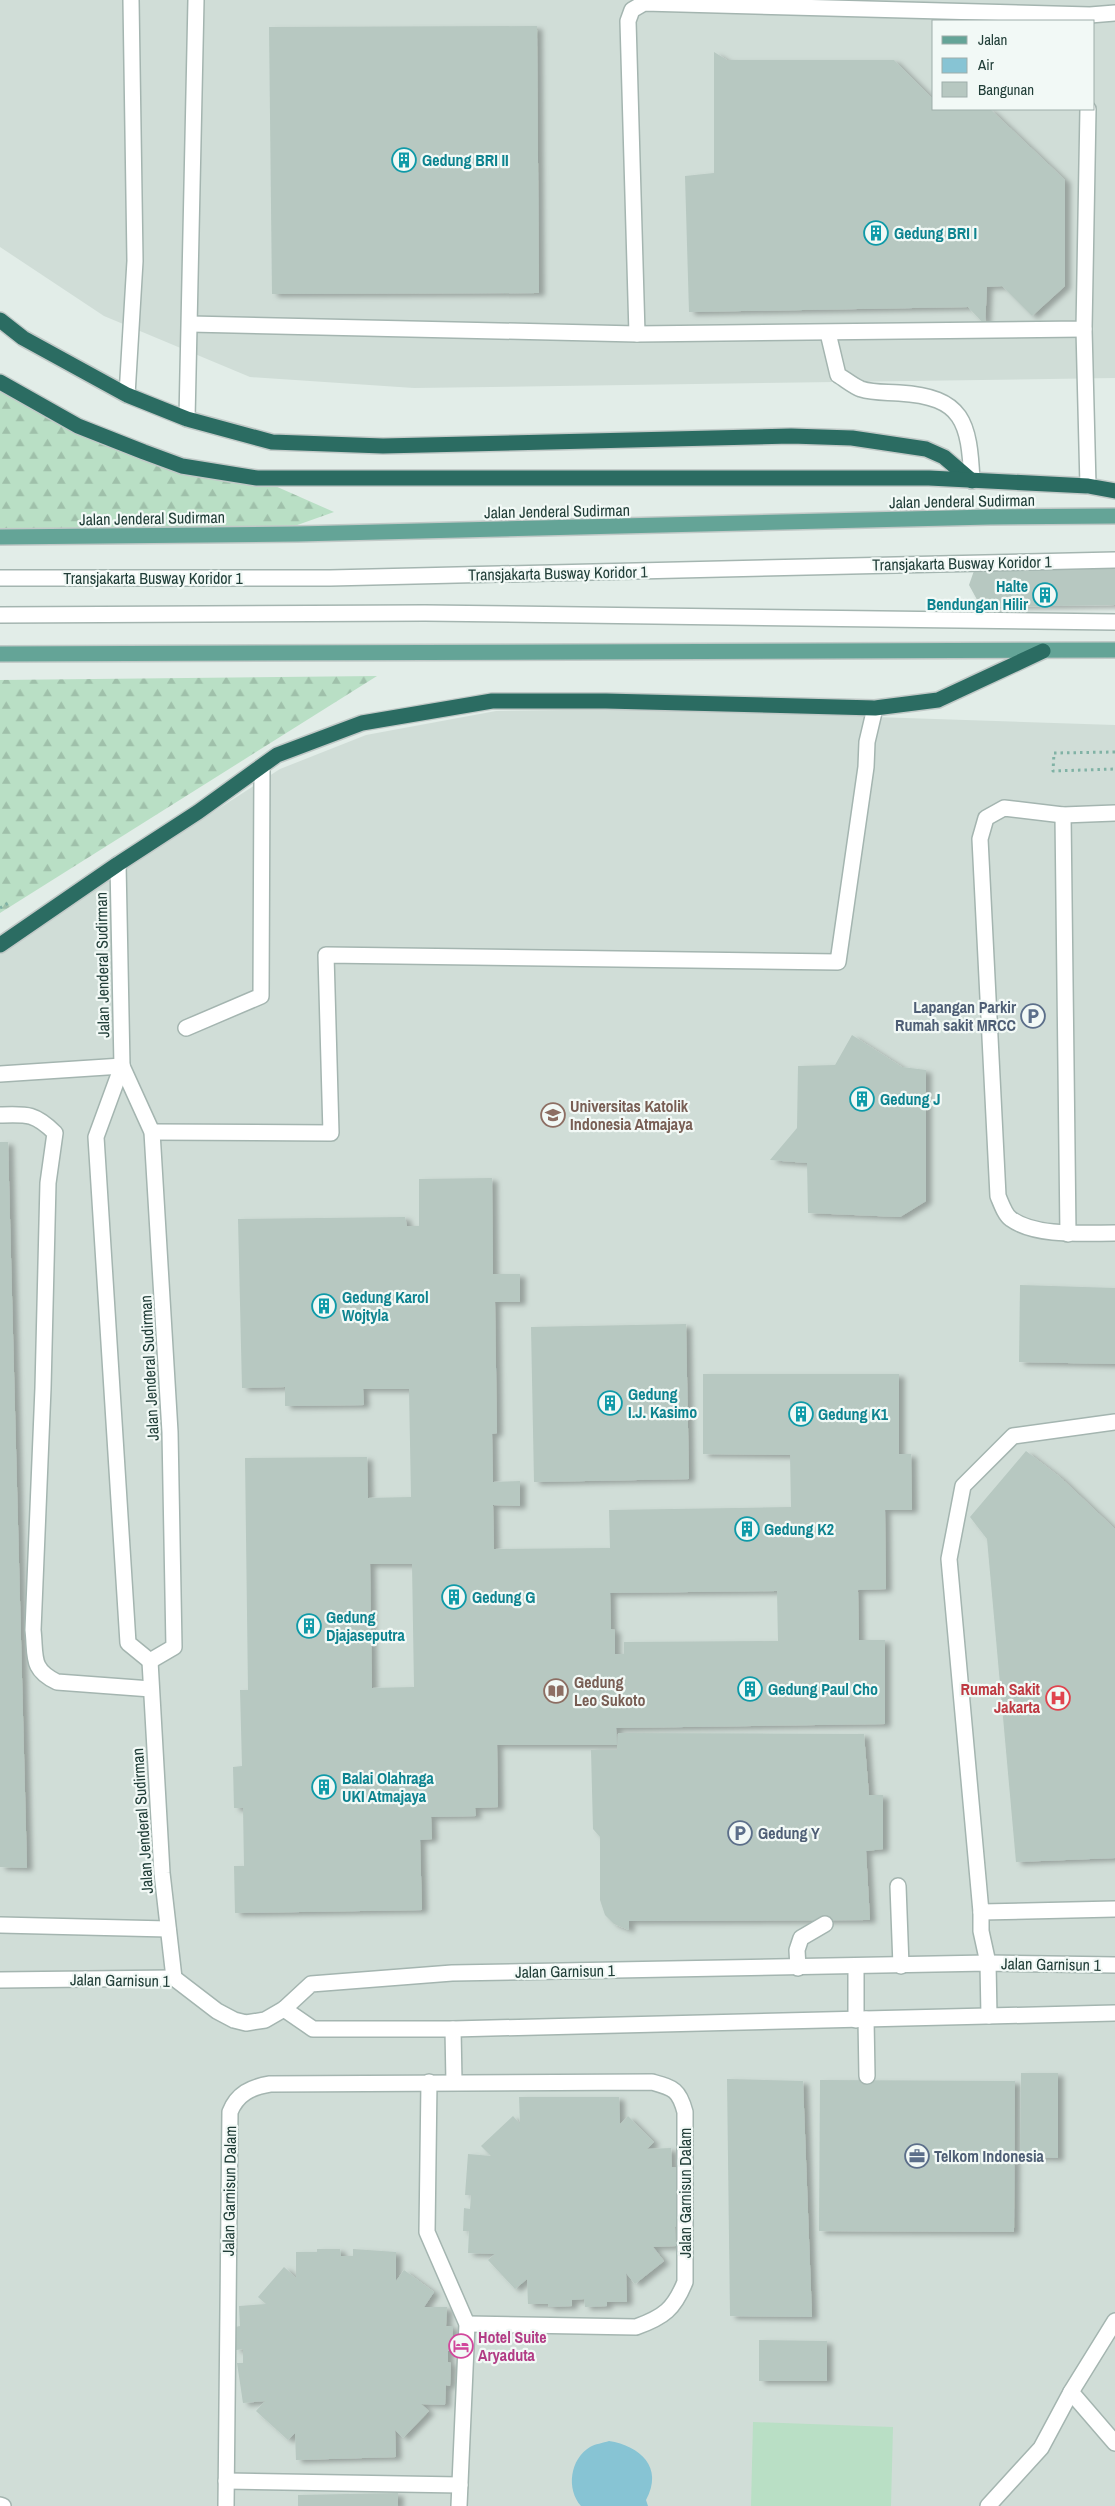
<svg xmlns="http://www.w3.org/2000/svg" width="1115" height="2506" viewBox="0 0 1115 2506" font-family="'Archivo Narrow',sans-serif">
	<defs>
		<pattern id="forest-firs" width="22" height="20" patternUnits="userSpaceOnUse" patternTransform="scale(1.25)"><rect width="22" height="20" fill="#b9dfc5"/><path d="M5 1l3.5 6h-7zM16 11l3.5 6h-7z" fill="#9fc0aa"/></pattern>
		<filter id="shadow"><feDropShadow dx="5.5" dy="3" stdDeviation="2.5" flood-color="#0004"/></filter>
	</defs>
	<rect width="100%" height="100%" fill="#e2ede8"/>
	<g fill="#d0ddd7" fill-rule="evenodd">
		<path d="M0,0h1115v378l-701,10 -164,-11 -146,-61 -104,-69zM934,21h160v88h-160z"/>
		<path d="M639,709l476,16v1781h-1115v-1557l280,-180 86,-34 130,-24z"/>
	</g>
	<g fill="url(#forest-firs)">
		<path d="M0,382l144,70 113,26 77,34 -62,22 -272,3z"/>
		<path d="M377,676l-377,237v-233z"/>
	</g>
	<path fill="#b9dfc5" d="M753,2422l140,5 -2,79h-140z"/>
	<path fill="#87c4d4" d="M609,2441c31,5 55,26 37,59l2,6h-67c-15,-17 -11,-47 9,-59 5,-3 13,-4 19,-6z"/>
	<g fill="#b7c8c1" fill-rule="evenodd" filter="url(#shadow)">
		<path d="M537,26l2,267 -267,1 -3,-267z"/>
		<path d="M714,52l13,8h167l37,37h3v12h56l75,71v106l-33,30 -30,-30 -15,1 -2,38 -17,-18 -279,5 -4,-136 29,-3z"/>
		<path d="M976,565h139v40l-134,2 -12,-22z"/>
		<path d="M852,1035l50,32 24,3v131l-26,16 -92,-4 -1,-50 -37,-3 27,-32 1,-62 37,-1z"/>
		<path d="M0,1142h8l19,726 -27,-1z"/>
		<path d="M492,1178l1,96h27v28h-25l2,131 -5,1 1,48 27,-1v25l-27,-1 1,44 116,-1 -1,-38 182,-3 -1,-52 -87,-1v-80h196v80h12l1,56h-27l1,79 -28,1 1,50h26v84l-269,4 1,17h-120l1,62 -23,1 1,8 -45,1 1,22 -12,1 2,70 -187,3 -1,-47h10l-1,-58h-9l-1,-41 9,-1 -2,-76h8l-3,-232 122,-1 1,41 43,-1 -2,-108h-46l1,16 -79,1v-19l-43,1 -4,-169 167,-2 2,9h12v-47zM370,1564h42l2,123 -42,1zM777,1591l1,50 -154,1v12h-9v-24l-4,-1 -1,-36z"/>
		<path d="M1020,1285l95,3v76l-96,-2z"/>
		<path d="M686,1324l3,155 -155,3 -3,-155z"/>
		<path d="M1026,1451l34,26 55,52v329l-99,4 -29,-323 -17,-22z"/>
		<path d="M618,1733l246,1 5,61h14v54l-17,2 4,69 -241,1v9l-15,-6 -9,-9 -5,-15v-63l-7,-8 -2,-79h26z"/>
		<path d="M1021,2073h37v85l-38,-1z"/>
		<path d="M727,2079l76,2 9,236 -82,-1z"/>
		<path d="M820,2080l195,1 -1,151 -195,-1z"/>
		<path d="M519,2097h100l1,27 8,-8 26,26 -7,7 24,-1 1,19h5l-1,35h4l1,24 -6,1 1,19 -23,1 11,14 -29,23 -9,-11 1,29h-20v4l-22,1 -1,-8 -12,1v6l-23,1 -1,-3h-20l-1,-25 -12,10 -27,-29 7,-6 -27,-1 1,-22h-6l1,-23 6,1 1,-14h-6l3,-41 23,2 -10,-10 32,-30 7,8z"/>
		<path d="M317,2249h23l1,7h12v-7l43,3v29l8,-11 30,22 -10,15h23l-1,19h7l-1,25h-4v11l3,1 -1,23 -4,-1 -1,20 -24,-1 8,7 -26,27 -8,-8 1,27 -100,3 -1,-27 -7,7 -32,-29 9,-10 -22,2 -6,-40h6v-14l-7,1 -1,-23 5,-1 -1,-20 27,-2 -8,-7 26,-30 12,11v-26h21z"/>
		<path d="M759,2340l68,1v40h-68z"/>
		<path d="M398,2493v13h-100v-11z"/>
	</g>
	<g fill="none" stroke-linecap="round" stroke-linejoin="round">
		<g stroke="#a4b5b0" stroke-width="18">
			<g id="lane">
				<path d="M1088,109l-4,220 -447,5 -9,-313 4,-11 12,-7 446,12 25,-2"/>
				<path d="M190,324l447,10"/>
				<path d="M1084,329l4,157"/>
				<path d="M828,333l10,42c7,4 15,11 23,14 12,4 25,3 38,4 65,4 70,29 73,88"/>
				<path d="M127,395l8,-134 -4,-261"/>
				<path d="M187,419l9,-419"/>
				<path d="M0,578h330l785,-18"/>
				<path d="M0,615l425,-2 690,9"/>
				<path d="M1115,813l-52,2 -59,-7 -18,10 -6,21 18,357c3,7 7,19 13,23 25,18 74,14 104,14"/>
				<path d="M1063,815l5,419"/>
				<path d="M186,1028l75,-32 1,-230"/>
				<path d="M0,1115c27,-1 35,-2 55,18l-7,50 -5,205 -10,242c3,26 -3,39 24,52l94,7"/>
				<path d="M152,1132l179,1 -5,-178 512,7 28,-195 1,-25 8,-34"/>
				<path d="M1115,1422l-102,14 -50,50 -14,73 32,353 134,-3"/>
				<path d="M898,1886l3,80"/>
				<path d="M981,1912v19l7,32"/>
				<path d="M0,1925l168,4"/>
				<path d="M798,1968l-1,-18 4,-12 24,-14"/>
				<path d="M866,2019l1,57"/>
				<path d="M453,2029l1,53"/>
				<path d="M429,2082l-2,150 40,92 -8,182"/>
				<path d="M226,2481l234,4"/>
				<path d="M0,2505l3,1"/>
				<path d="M226,2506l4,-394c7,-18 21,-25 40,-28l382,-2c21,6 27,7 33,30v170c-11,27 -21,35 -49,45l-169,-3"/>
				<path d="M988,2506l53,-58 30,-56"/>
			</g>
		</g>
		<g stroke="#a4b5b0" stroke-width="18">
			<g id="street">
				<path d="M118,864l4,202 -26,71 32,506 22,18"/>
				<path d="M122,1066l30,66 18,300 4,215 -24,14"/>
				<path d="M0,1074l122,-8"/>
				<path d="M150,1661l12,212 12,105"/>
				<path d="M988,1963l1,53"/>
				<path d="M0,1980l174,-2 43,33 17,9 12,3 19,-3 19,-11 27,-25 141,-11 536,-10 127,2"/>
				<path d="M284,2009l29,20h140l662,-16"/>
				<path d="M856,2020v-53"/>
				<path d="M1115,2321l-44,71 44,51"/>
			</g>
		</g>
		<g stroke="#c1c9c7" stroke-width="18">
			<g id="primary">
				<path d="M0,537l298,-3 692,-17 125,-1"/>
				<path d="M0,654l1115,-4"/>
			</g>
		</g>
		<g stroke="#c1c9c7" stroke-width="18">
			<g id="highway">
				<path d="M0,320l23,18 104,57 60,24 85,23 111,4 408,-10 61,2 74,11 18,8 28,24"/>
				<path d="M0,382l78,44 66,26 38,14 75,12h672l159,8 27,5"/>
				<path d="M0,945l118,-81 80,-52 79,-57 85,-32 130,-22h114l269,7 63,-8 105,-49"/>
			</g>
		</g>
		<g stroke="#80b2a5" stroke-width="3" stroke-dasharray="2.5 4" stroke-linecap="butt">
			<path d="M1115,752l-61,1 -1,18 62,-2"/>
			<path d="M0,908l10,-6"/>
		</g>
		<use href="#lane" stroke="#fff" stroke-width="15"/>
		<use href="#street" stroke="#fff" stroke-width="15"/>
		<use href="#primary" stroke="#64a497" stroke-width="15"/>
		<use href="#highway" stroke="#2b6c62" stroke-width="15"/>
	</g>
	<defs>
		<g id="building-ring" transform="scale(1.25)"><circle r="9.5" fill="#f2f9f6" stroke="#0f9aa8" stroke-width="1.5"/><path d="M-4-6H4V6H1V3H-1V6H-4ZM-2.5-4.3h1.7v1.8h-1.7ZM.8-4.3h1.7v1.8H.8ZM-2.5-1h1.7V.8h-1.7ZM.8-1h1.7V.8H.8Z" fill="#0f9aa8"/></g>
		<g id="parking-ring" transform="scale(1.25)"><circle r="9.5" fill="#f2f9f6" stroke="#5c6f8a" stroke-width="1.5"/><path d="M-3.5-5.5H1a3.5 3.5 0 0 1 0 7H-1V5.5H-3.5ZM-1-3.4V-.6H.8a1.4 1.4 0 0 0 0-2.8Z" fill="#5c6f8a"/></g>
		<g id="university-ring" transform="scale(1.25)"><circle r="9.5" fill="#f2f9f6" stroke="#8d6e63" stroke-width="1.5"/><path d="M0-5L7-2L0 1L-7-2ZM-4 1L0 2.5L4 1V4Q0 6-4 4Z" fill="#8d6e63"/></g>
		<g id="library-ring" transform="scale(1.25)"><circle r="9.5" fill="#f2f9f6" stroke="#8d6e63" stroke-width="1.5"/><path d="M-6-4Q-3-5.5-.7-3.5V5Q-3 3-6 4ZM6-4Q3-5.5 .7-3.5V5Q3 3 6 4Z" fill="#8d6e63"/></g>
		<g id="hospital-ring" transform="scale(1.25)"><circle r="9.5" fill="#f2f9f6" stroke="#e0444e" stroke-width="1.5"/><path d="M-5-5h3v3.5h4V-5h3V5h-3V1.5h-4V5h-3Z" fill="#e0444e"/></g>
		<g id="office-ring" transform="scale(1.25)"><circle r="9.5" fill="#f2f9f6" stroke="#5c6f8a" stroke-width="1.5"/><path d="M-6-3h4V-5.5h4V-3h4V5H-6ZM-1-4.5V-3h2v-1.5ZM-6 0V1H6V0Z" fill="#5c6f8a"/></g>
		<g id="hotel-ring" transform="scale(1.25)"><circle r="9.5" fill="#f2f9f6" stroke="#d1479c" stroke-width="1.5"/><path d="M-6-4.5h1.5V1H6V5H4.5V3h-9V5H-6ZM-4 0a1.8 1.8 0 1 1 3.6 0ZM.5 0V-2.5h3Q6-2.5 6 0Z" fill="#d1479c"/></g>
	</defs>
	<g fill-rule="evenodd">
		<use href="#building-ring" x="404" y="160"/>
		<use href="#building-ring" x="876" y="233"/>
		<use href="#building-ring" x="1045" y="595"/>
		<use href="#parking-ring" x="1033" y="1016"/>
		<use href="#building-ring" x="862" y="1099"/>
		<use href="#university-ring" x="553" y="1115"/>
		<use href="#building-ring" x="324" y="1306"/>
		<use href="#building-ring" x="610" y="1403"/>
		<use href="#building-ring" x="801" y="1414"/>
		<use href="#building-ring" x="747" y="1529"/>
		<use href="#building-ring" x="454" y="1597"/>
		<use href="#building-ring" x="309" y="1626"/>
		<use href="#building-ring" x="750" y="1689"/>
		<use href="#library-ring" x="556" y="1691"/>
		<use href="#hospital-ring" x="1058" y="1698"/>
		<use href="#building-ring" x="324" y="1787"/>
		<use href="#parking-ring" x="740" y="1833"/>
		<use href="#office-ring" x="917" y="2156"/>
		<use href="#hotel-ring" x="461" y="2346"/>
	</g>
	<g text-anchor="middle" stroke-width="4.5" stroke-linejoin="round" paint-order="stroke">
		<g font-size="16" font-weight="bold" fill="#0d838f" stroke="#f2f9f6" text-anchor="start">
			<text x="422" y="166">Gedung BRI II</text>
			<text x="894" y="239">Gedung BRI I</text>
			<text x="1028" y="592" text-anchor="end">Halte<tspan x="1028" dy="18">Bendungan Hilir</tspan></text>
			<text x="880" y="1105">Gedung J</text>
			<text x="342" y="1303">Gedung Karol<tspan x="342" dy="18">Wojtyla</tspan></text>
			<text x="628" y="1400">Gedung<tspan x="628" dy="18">I.J. Kasimo</tspan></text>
			<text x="818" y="1420">Gedung K1</text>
			<text x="764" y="1535">Gedung K2</text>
			<text x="472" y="1603">Gedung G</text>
			<text x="326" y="1623">Gedung<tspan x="326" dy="18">Djajaseputra</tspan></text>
			<text x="768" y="1695">Gedung Paul Cho</text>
			<text x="342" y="1784">Balai Olahraga<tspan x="342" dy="18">UKI Atmajaya</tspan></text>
		</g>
		<g font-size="16" fill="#213e38" stroke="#f2f9f6">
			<text transform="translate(962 501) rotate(-1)" y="6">Jalan Jenderal Sudirman</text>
			<text transform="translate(557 511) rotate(-1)" y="6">Jalan Jenderal Sudirman</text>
			<text transform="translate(152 518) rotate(-1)" y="6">Jalan Jenderal Sudirman</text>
			<text transform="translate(962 563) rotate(-1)" y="6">Transjakarta Busway Koridor 1</text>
			<text transform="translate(558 573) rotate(-1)" y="6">Transjakarta Busway Koridor 1</text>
			<text x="153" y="584">Transjakarta Busway Koridor 1</text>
			<text transform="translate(102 965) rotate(-91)" y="6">Jalan Jenderal Sudirman</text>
			<text transform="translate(149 1368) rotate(-93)" y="6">Jalan Jenderal Sudirman</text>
			<text transform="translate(142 1821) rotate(-94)" y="6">Jalan Jenderal Sudirman</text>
			<text transform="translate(1051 1964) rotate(1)" y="6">Jalan Garnisun 1</text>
			<text transform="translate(565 1971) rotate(-1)" y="6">Jalan Garnisun 1</text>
			<text transform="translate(120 1980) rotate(1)" y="6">Jalan Garnisun 1</text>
			<text transform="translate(229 2191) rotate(-89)" y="6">Jalan Garnisun Dalam</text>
			<text transform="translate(685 2193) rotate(-90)" y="6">Jalan Garnisun Dalam</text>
		</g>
		<g font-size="16" font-weight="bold" fill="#4e5e75" stroke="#f2f9f6" text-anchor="start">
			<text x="1016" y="1013" text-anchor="end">Lapangan Parkir<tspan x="1016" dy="18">Rumah sakit MRCC</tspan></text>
			<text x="758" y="1839">Gedung Y</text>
			<text x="934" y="2162">Telkom Indonesia</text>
		</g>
		<g font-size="16" font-weight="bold" fill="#785e54" stroke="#f2f9f6" text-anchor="start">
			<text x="570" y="1112">Universitas Katolik<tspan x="570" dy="18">Indonesia Atmajaya</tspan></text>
			<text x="574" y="1688">Gedung<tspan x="574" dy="18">Leo Sukoto</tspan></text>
		</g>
		<g font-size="16" font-weight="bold" fill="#be3a42" stroke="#f2f9f6" text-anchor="end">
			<text x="1040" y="1695">Rumah Sakit<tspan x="1040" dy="18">Jakarta</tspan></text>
		</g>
		<g font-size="16" font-weight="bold" fill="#b23c85" stroke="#f2f9f6" text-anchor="start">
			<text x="478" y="2343">Hotel Suite<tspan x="478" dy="18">Aryaduta</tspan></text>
		</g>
	</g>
	<rect x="932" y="20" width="162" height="90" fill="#f2f9f6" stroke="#9eaeaa"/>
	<rect x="942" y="36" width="25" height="8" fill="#64a497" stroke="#9eaeaa"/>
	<text x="978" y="45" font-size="15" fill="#213e38">Jalan</text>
	<rect x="942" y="58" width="25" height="15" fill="#87c4d4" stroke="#9eaeaa"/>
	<text x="978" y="70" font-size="15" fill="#213e38">Air</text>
	<rect x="942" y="82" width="25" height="15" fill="#b7c8c1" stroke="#9eaeaa"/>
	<text x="978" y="95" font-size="15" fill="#213e38">Bangunan</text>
</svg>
